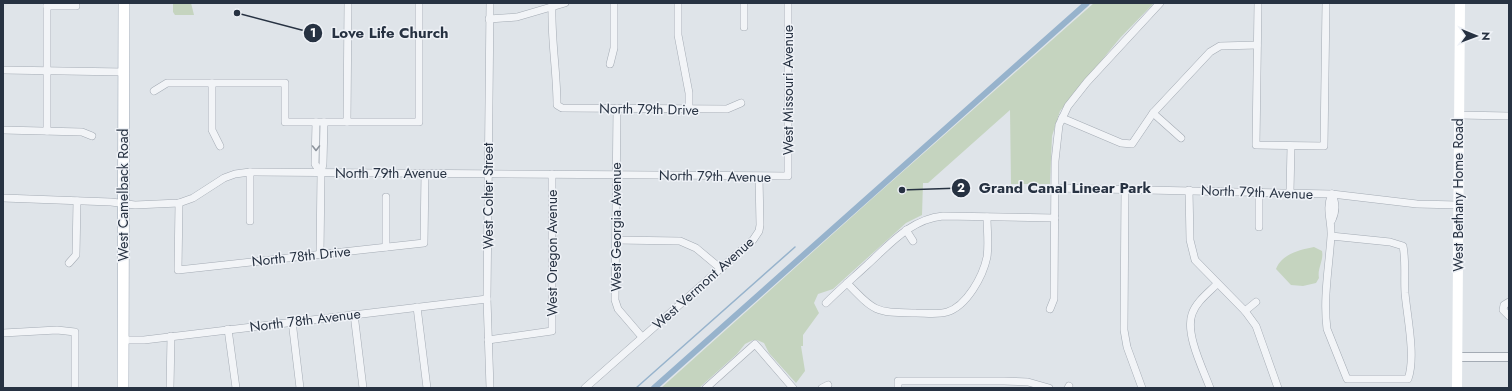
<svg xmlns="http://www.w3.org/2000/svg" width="1512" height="391" viewBox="0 0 1512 391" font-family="Jost,sans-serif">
	<rect width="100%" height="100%" fill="#dfe4e9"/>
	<g fill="#c5d4bf">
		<path d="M173,3h18l3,12h-19l-2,-3z"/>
		<path d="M1094,3h60l-34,35 -60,73 -8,25 -2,48h-39l-1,-74 -82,73h-5l-1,32 -16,8 -73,66 -15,5 -4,9 5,10 -16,22v11h-2l4,25 -9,12 -27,-30 -5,-10 -7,-3h-4l-8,4 -8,10 -38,34h-38l213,-191z"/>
		<path d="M1314,247l8,4c2,9 -5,18 -3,27l-3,5 -13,3 -12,-1 -15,-16c6,-15 23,-19 38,-22z"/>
	</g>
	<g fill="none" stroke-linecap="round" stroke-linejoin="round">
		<path stroke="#97b3cc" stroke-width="1.5" d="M636,388l159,-141"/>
		<path stroke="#97b3cc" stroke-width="6" d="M654,388l433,-385"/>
		<g stroke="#a4abb4" stroke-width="8">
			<g id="minor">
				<path d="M47,3v128"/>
				<path d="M490,3l-3,296 3,89"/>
				<path d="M678,3v32l11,58v16"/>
				<path d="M1258,3l-2,142 68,1 2,-143"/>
				<path d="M47,6h29"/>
				<path d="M552,6c-1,34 5,66 5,99l5,3 165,1 14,-6"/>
				<path d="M489,19l28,-2 48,-14"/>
				<path d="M744,27v-24"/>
				<path d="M610,64l4,-16v-45"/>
				<path d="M3,70l121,2"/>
				<path d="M212,83v47l8,16"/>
				<path d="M154,91l13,-8h118v39h134v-119"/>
				<path d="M617,108l-2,192 3,9 24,28"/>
				<path d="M1153,113l28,25"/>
				<path d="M1459,115l50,1"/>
				<path d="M1062,118l59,25 11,1 21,-31 57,-61 10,-6 37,-1"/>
				<path d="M316,122l-1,42 6,9"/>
				<path d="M347,122l1,-119"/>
				<path d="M3,130l79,2 10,4"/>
				<path d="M250,172v49"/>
				<path d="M1055,188l277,6 85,10 41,1"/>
				<path d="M1125,188l-1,142 3,17 15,41"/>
				<path d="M1189,190l1,50 5,20 50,51 11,15 22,62"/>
				<path d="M1290,192l1,-46"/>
				<path d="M3,198l108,4 24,3 44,-2 14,-5 31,-20 11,-4 15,-2 538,4v-173"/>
				<path d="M179,203l-1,67 246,-27 1,-70"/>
				<path d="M1332,220c4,-9 4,-16 0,-26"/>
				<path d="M1259,227v-36"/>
				<path d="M906,230l7,11"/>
				<path d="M1331,236l59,6 13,4c3,15 1,31 2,47 2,23 11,64 3,86h-61l-20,-50c-4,-31 2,-62 4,-93 1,-15 -6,-27 1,-42"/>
				<path d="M616,240l64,1 16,7 24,20"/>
				<path d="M386,247v-50"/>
				<path d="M320,254l1,-81 2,-9 1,-42"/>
				<path d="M69,263l7,-8 1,-54"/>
				<path d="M847,283c29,30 28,29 69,30 10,0 21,2 31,-1 20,-6 36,-36 40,-55 2,-13 0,-27 0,-40"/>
				<path d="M1509,302l-5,3 -1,5 6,6"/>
				<path d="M826,303c13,-13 27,-25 41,-38 23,-21 44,-46 76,-49l112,2"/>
				<path d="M417,307l10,81"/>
				<path d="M1050,309l4,-10 1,-138 4,-36 9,-19 19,-24 73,-79"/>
				<path d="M1245,311l11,-9"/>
				<path d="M354,314l9,74"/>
				<path d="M292,321l8,67"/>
				<path d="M228,329l8,59"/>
				<path d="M3,333l54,-3 18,2v56"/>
				<path d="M123,340h21l343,-41"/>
				<path d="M488,340l64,-9v-157"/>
				<path d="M170,388l1,-52"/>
				<path d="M585,388l168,-148 6,-9 1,-6 -1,-48"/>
				<path d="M706,388l49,-44 38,44"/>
				<path d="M822,388l6,-3"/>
				<path d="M898,388v-7h106l24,1 21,6"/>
				<path d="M1068,388l1,-2"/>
				<path d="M1210,388c-7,-19 -25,-54 -18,-74 4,-12 16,-21 25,-30"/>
			</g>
		</g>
		<g stroke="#a4abb4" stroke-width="10">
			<path id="tertiary" d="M1458,357h51"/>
		</g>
		<g stroke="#9da8b6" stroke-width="12">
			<path id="primary" d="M123,388l1,-385"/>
		</g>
		<use href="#minor" stroke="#f2f4f7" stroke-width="7"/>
		<use href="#tertiary" stroke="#f2f4f7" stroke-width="8"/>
		<path stroke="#fff" stroke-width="10" d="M1457,388l3,-385"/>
		<use href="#primary" stroke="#fff" stroke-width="11"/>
	</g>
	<defs><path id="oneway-chevron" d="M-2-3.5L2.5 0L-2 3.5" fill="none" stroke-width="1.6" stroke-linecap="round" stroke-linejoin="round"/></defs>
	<use stroke="#8c939c" href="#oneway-chevron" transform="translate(316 148) rotate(90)"/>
	<g text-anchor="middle" stroke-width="3" stroke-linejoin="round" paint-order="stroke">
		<g font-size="14" fill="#273242" stroke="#eff2f7">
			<text transform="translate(788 90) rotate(-90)" y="5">West Missouri Avenue</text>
			<text transform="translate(649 109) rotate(1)" y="5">North 79th Drive</text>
			<text x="391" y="178">North 79th Avenue</text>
			<text transform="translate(715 176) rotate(1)" y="5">North 79th Avenue</text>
			<text transform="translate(1257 192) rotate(2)" y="5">North 79th Avenue</text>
			<text transform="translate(123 195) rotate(-90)" y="5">West Camelback Road</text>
			<text transform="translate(1458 195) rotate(-90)" y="5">West Bethany Home Road</text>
			<text transform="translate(488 196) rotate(-90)" y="5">West Colter Street</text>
			<text transform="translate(616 227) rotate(-90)" y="5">West Georgia Avenue</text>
			<text transform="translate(552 253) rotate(-90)" y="5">West Oregon Avenue</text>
			<text transform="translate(301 256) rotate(-6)" y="5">North 78th Drive</text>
			<text transform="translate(703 283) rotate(-42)" y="5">West Vermont Avenue</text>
			<text transform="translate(305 320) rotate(-7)" y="5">North 78th Avenue</text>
		</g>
	</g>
	<path fill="none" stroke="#273242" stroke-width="1.5" d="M237 13L313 33M902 190L961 188"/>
	<g fill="#273242" stroke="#eff2f7" stroke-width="1.5">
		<circle cx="237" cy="13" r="4"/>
		<circle cx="902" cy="190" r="4"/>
		<circle cx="313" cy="33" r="10"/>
		<circle cx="961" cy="188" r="10"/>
	</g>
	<g font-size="12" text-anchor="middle" font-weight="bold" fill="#fff">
		<text x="313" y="37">1</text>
		<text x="961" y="192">2</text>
	</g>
	<g font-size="15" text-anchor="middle" font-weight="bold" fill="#273242" stroke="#eff2f7" stroke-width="3" stroke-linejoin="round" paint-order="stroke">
		<text x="390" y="38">Love Life Church</text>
		<text x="1065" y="193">Grand Canal Linear Park</text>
	</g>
	<rect width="1512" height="391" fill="none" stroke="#273242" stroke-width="8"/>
	<g transform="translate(1476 36) rotate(91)" stroke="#eff2f7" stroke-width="3" paint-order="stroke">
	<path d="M0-3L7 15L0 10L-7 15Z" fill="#273242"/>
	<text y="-6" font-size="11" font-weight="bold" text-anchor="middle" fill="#273242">N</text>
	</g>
</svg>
